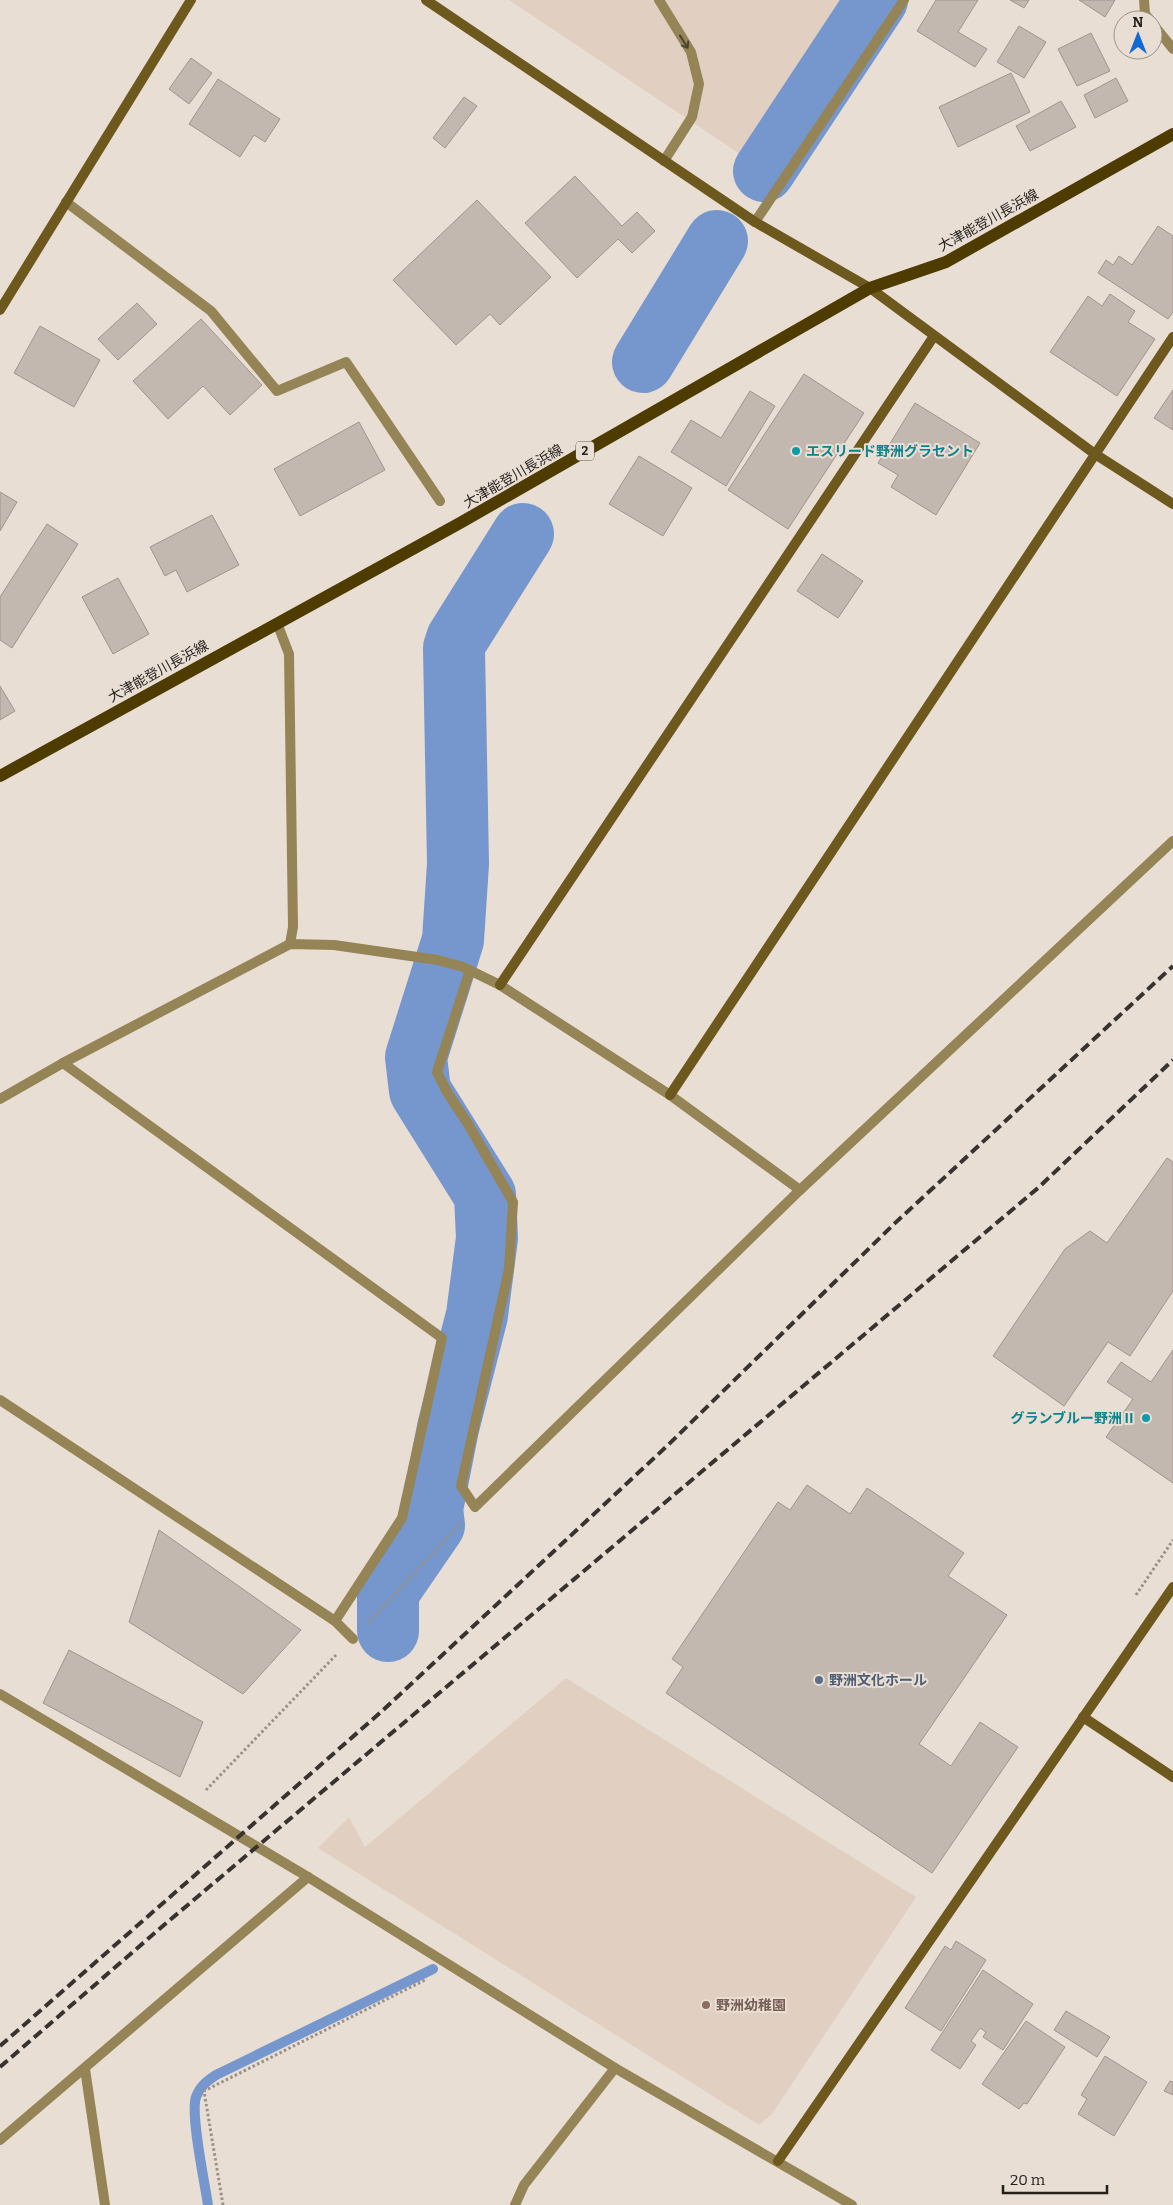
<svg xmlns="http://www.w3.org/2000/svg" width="1173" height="2205" viewBox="0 0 1173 2205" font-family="Bitter,'Noto Sans JP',serif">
	<rect width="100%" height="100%" fill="#e9ded4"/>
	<g fill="#e1d0c2">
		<path d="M509,0h356l-110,164z"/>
		<path d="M566,1678l350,219 -144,217 -13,11 -441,-277 31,-31 16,30z"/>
	</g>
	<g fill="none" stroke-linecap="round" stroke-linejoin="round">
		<path stroke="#7597cd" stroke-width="10" d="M208,2205c-3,-21 -18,-91 -12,-108 4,-11 11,-16 20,-22l217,-106"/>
		<g stroke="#7597cd" stroke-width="62">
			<path d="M764,171l113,-171"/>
			<path d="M643,362l74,-121"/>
			<path d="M388,1631v-39l46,-67 -2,-16 16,-81 29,-113 10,-77 -2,-43 -65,-104 -4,-34 37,-117 5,-76 -4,-216 3,-9 66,-105"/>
		</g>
	</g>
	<g fill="#c3b8b0" stroke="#a0958d">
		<path d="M936,0h42l-20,32 29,17 -12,18 -58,-36z"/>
		<path d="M1010,0h19l-5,8z"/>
		<path d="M1079,0h36l-10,17z"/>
		<path d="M1019,26l27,16 -22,36 -27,-16z"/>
		<path d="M1091,33l19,38 -33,15 -19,-37z"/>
		<path d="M191,58l21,15 -23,31 -20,-15z"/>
		<path d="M1011,73l19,39 -72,35 -19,-40z"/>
		<path d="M1116,78l12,23 -33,17 -11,-23z"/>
		<path d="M218,79l62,40 -15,23 -11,-7 -14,22 -51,-33z"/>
		<path d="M464,97l13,9 -32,42 -12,-10z"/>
		<path d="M1061,101l15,26 -46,24 -14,-25z"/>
		<path d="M575,176l47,50 15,-14 18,19 -23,22 -14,-14 -41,39 -52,-55z"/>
		<path d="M477,200l74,77 -51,48 -10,-11 -34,31 -63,-65z"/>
		<path d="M1158,226l15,10v76l-5,7 -70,-46 8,-13 7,5 6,-9 13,9z"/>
		<path d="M1110,294l25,17 -7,11 27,17 -38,57 -67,-44 38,-56 14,10z"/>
		<path d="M137,303l20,21 -39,36 -20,-21z"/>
		<path d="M201,319l61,66 -32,30 -27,-29 -35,33 -35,-38z"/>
		<path d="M40,326l60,34 -26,47 -60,-34z"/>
		<path d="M804,374l60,39 -76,116 -60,-39z"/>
		<path d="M1173,390v40l-19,-12z"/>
		<path d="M750,391l25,15 -49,80 -55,-34 20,-32 30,18z"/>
		<path d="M915,403l65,40 -44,72 -45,-28 7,-12 -20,-12z"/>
		<path d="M359,422l26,48 -85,46 -26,-47z"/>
		<path d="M639,456l53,32 -29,48 -54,-32z"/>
		<path d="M0,492l17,10 -17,29z"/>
		<path d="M212,515l27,50 -52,27 -11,-22 -11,6 -15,-29z"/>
		<path d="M47,524l31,20 -66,104 -12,-8v-43z"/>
		<path d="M822,554l41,27 -25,37 -41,-27z"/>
		<path d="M118,578l31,56 -36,20 -31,-57z"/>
		<path d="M0,686l15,25 -15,9z"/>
		<path d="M1167,1158l6,4v129l-43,65 -22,-14 -44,64 -71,-50 72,-107 25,-18 17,12z"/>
		<path d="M1173,1350v133l-67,-46 27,-38 -26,-17 14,-20 30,20z"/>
		<path d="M807,1485l43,29 17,-26 97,65 -16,23 59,39 -88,129 32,22 29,-44 38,25 -86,126 -266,-180 17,-26 -11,-8 106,-157 12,8z"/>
		<path d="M159,1530l142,100 -58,64 -114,-72z"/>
		<path d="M69,1650l134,72 -23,55 -137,-74z"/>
		<path d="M956,1941l30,19 -45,71 -36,-23 40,-62 6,4z"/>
		<path d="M983,1970l50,34 -30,46 -20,-13 3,-5 -6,-4 -9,13 5,4 -16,24 -29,-19z"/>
		<path d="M1066,2011l44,26 -13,20 -43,-27z"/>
		<path d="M1026,2021l39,26 -38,57 -3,-1 -5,6 -37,-25z"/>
		<path d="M1105,2056l42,26 -33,54 -36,-22 9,-15 -6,-4z"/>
		<path d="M1170,2081l3,1v13l-9,-4z"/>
	</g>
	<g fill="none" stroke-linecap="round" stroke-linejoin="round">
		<g stroke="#999189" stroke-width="3" stroke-dasharray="2.5 2.5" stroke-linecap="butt">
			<path d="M1136,1595l37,-55"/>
			<path d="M368,1623l93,-100"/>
			<path d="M206,1790l131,-136"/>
			<path d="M223,2205l-19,-114 223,-112"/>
		</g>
		<path stroke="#958456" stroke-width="10" d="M659,0l32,52 8,32 -7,33 -28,44"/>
		<g stroke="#958456" stroke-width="10">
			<path d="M1144,0l1,14 5,6"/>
			<path d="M1153,24l20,25"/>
			<path d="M66,202l145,109 66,80 69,-29 94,139"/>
			<path d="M755,222l149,-222"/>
			<path d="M277,623l12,31 4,273 -3,17"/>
			<path d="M470,970l-33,102 10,20 21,32 45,78 -4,67 -48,217 14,21 325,-317"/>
			<path d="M63,1063l379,275 -40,180 -67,103"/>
			<path d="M0,1099l63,-36 227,-119 44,1 104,15 25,7 37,18 170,110 130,95 373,-349"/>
			<path d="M0,1400l335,221 18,18"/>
			<path d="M0,1694l308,183 307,191 237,137"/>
			<path d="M85,2069l20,136"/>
			<path d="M0,2140l308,-263"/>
			<path d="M515,2205l9,-20 91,-117"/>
		</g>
		<g stroke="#6d591e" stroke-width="10">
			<path d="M426,0l329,222 115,66 225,166 78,50"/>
			<path d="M0,310l191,-310"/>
			<path d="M500,985l434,-649"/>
			<path d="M670,1095l503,-758"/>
			<path d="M1083,1717l90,60"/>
			<path d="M778,2161l395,-574"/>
		</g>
		<path stroke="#4d3b00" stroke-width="12" d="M0,776l460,-253 410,-235 76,-26 227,-128"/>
		<g stroke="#38332f" stroke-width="4" stroke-dasharray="10 5" stroke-linecap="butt">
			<path d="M0,2046l381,-334 285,-265 227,-222 280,-259"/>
			<path d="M0,2067l164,-142 874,-737 135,-128"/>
		</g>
	</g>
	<defs><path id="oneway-shaft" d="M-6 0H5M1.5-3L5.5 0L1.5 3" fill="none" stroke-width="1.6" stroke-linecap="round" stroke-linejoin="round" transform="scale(1.25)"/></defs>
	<use stroke="#4b4230" href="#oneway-shaft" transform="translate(684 42) rotate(58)"/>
	<g fill="#0f9aa8" stroke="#e9ded4" stroke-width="2">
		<circle cx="796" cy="451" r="5"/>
		<circle cx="1146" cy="1418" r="5"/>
	</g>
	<circle fill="#5c6f8a" stroke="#e9ded4" stroke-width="2" cx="819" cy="1680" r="5"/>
	<circle fill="#8d6e63" stroke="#e9ded4" stroke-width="2" cx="706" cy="2005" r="5"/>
	<g text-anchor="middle" stroke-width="4" stroke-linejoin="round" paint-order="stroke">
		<rect fill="#e9ded4" stroke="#5e5852" stroke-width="1" x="576" y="441.5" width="18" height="19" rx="4"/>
		<g font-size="12" font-weight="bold" fill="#231f1b">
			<text x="585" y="455">2</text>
		</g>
		<g font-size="14" fill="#231f1b" stroke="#e9ded4">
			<text transform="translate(988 220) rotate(-29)" y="5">大津能登川長浜線</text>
			<text transform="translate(513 476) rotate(-30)" y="5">大津能登川長浜線</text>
			<text transform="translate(158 671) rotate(-29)" y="5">大津能登川長浜線</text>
		</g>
		<g font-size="14" font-weight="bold" fill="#0d838f" stroke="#e9ded4" text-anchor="start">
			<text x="806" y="456">エスリード野洲グラセント</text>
			<text x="1136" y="1423" text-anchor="end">グランブルー野洲Ⅱ</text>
		</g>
		<g font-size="14" font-weight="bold" fill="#4e5e75" stroke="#e9ded4" text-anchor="start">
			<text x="829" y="1685">野洲文化ホール</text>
		</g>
		<g font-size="14" font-weight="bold" fill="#785e54" stroke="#e9ded4" text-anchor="start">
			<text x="716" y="2010">野洲幼稚園</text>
		</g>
	</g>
	<g transform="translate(1138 35)"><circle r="24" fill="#e9ded4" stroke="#9a928a"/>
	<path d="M0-4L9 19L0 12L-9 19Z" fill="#116ad3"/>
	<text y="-8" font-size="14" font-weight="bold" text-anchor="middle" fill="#231f1b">N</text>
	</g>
	<path d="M1003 2185v8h104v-8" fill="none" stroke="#231f1b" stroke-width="2.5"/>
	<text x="1010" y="2185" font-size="15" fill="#231f1b" stroke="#e9ded4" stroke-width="4" paint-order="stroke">20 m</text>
</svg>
